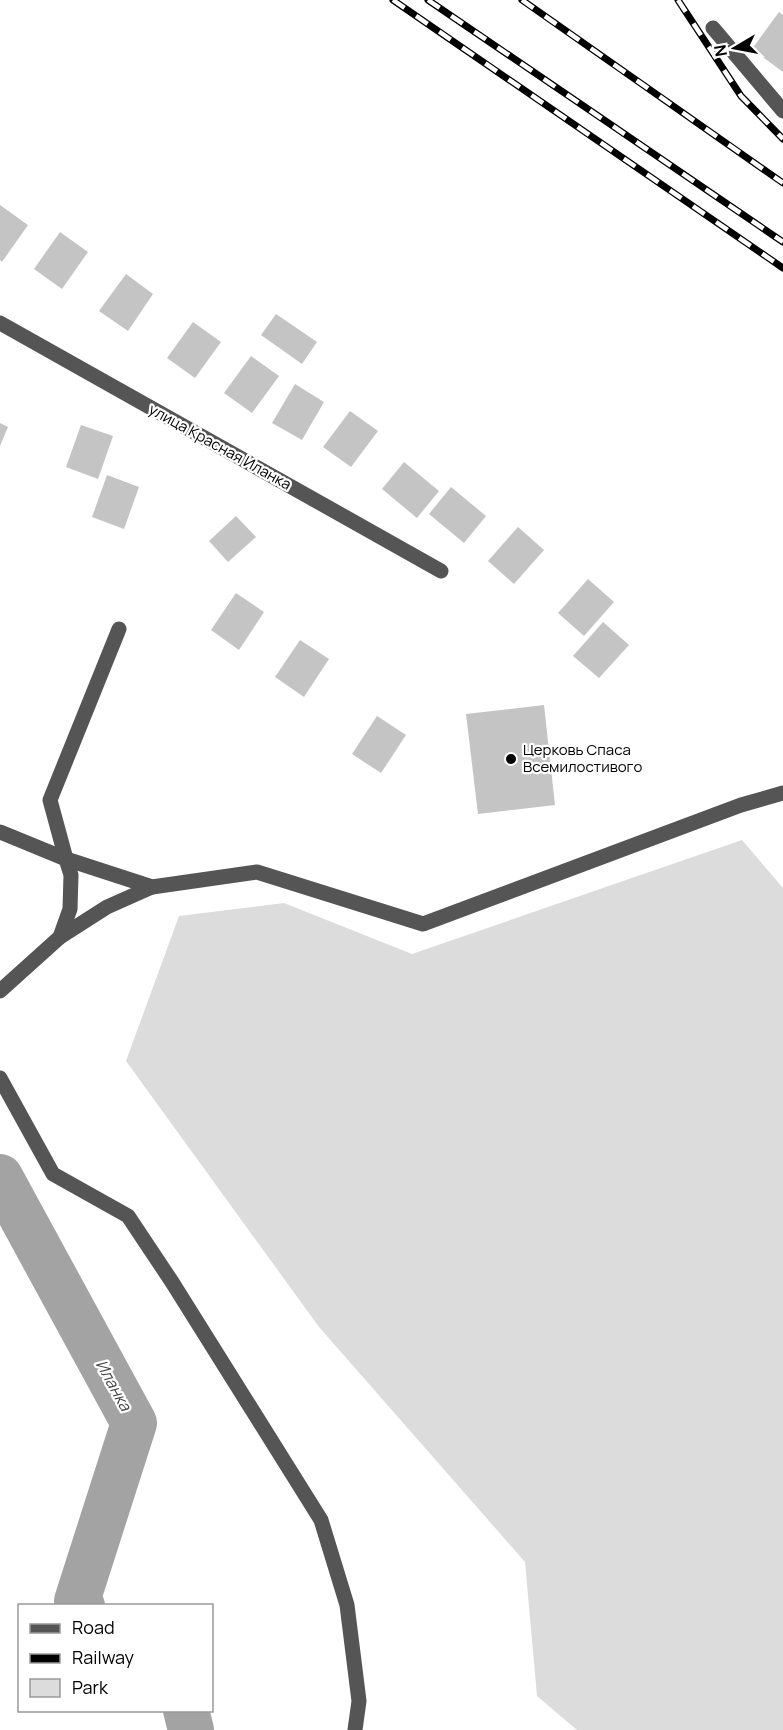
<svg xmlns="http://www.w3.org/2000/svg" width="783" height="1730" viewBox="0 0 783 1730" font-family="Manrope,sans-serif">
	<rect width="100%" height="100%" fill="#fff"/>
	<path fill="#dcdcdc" d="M742,840l41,48v842h-206l-40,-34 -12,-134 -206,-235 -193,-266 53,-145 105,-13 128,51z"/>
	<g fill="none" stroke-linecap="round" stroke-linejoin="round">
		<g stroke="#a3a3a3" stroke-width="46">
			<path d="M0,1177l134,246 -57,178 5,5"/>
			<path d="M186,1710l5,20"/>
		</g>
	</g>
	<g fill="#c4c4c4">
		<path d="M779,12l4,3v57l-31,-23z"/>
		<path d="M0,205l28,20 -26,37 -2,-2z"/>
		<path d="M60,232l28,20 -26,37 -28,-20z"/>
		<path d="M126,274l27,20 -25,37 -29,-20z"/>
		<path d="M276,314l41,28 -15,22 -41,-29z"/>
		<path d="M193,322l28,20 -26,36 -28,-20z"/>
		<path d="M251,356l28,20 -27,37 -28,-20z"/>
		<path d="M295,384l29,18 -22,38 -30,-17z"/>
		<path d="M350,411l28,20 -27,36 -28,-20z"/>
		<path d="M0,423l8,4 -8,19z"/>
		<path d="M81,425l32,11 -15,43 -32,-12z"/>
		<path d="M404,462l35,29 -22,27 -35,-29z"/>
		<path d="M107,475l32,12 -15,42 -32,-12z"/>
		<path d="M451,487l35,29 -22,27 -35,-29z"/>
		<path d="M236,516l20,21 -28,25 -19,-21z"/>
		<path d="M518,527l26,23 -30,34 -26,-23z"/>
		<path d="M588,579l26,23 -30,34 -26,-23z"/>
		<path d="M236,593l28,19 -25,38 -28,-20z"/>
		<path d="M603,622l26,23 -30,33 -26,-22z"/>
		<path d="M300,640l29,19 -25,38 -29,-20z"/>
		<path d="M544,705l11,100 -77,9 -12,-100z"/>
		<path d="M377,716l29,19 -25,38 -29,-19z"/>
	</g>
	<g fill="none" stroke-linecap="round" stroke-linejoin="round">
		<g stroke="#555" stroke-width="15">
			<path d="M713,28l70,83"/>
			<path d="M0,323l441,248"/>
			<path d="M0,832l66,27 -16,-59 69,-171"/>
			<path d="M66,859l86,28"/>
			<path d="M60,937l47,-30 45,-20 105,-15 166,52 318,-119 42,-12"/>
			<path d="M0,991l60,-54 10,-28 1,-34 -5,-16"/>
			<path d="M0,1078l53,96 75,42 44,66 149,238 26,85 12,96 -4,29"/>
		</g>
		<g stroke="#000" stroke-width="7">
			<g id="rail">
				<path d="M393,0l390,268"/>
				<path d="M428,0l355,242"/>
				<path d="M522,0l261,183"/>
				<path d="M678,0l63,96 42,43"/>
			</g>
		</g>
		<use href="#rail" stroke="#fff" stroke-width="4.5" stroke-dasharray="14" stroke-linecap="butt"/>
	</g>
	<circle fill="#000" stroke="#fff" stroke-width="2" cx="511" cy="759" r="6"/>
	<g text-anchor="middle" stroke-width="4.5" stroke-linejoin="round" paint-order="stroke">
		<g font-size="15" fill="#000" stroke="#fff">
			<text transform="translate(220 447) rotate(29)" y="5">улица Красная Иланка</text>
		</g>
		<g font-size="15" fill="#000" stroke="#fff" text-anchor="start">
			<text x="523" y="755">Церковь Спаса<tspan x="523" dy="17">Всемилостивого</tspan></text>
		</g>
		<g font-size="16" font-style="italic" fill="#444" stroke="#fff">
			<text transform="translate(114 1385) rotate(61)" y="6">Иланка</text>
		</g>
	</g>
	<rect x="18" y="1604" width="195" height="108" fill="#ffffff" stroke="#999999" stroke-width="1.5"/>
	<rect x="30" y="1624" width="30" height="9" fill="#555555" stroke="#999999" stroke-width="1.5"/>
	<text x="72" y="1634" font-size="18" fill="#000000">Road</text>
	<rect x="30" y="1654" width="30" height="9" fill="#000000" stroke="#999999" stroke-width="1.5"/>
	<text x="72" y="1664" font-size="18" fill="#000000">Railway</text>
	<rect x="30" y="1679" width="30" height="18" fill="#dcdcdc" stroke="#999999" stroke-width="1.5"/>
	<text x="72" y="1694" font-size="18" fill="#000000">Park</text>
	<g transform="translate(735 48) rotate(260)" stroke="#ffffff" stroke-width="4.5" paint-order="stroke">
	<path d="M0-4.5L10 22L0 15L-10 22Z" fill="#000000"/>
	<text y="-9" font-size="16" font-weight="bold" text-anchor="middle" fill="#000000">N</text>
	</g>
</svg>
